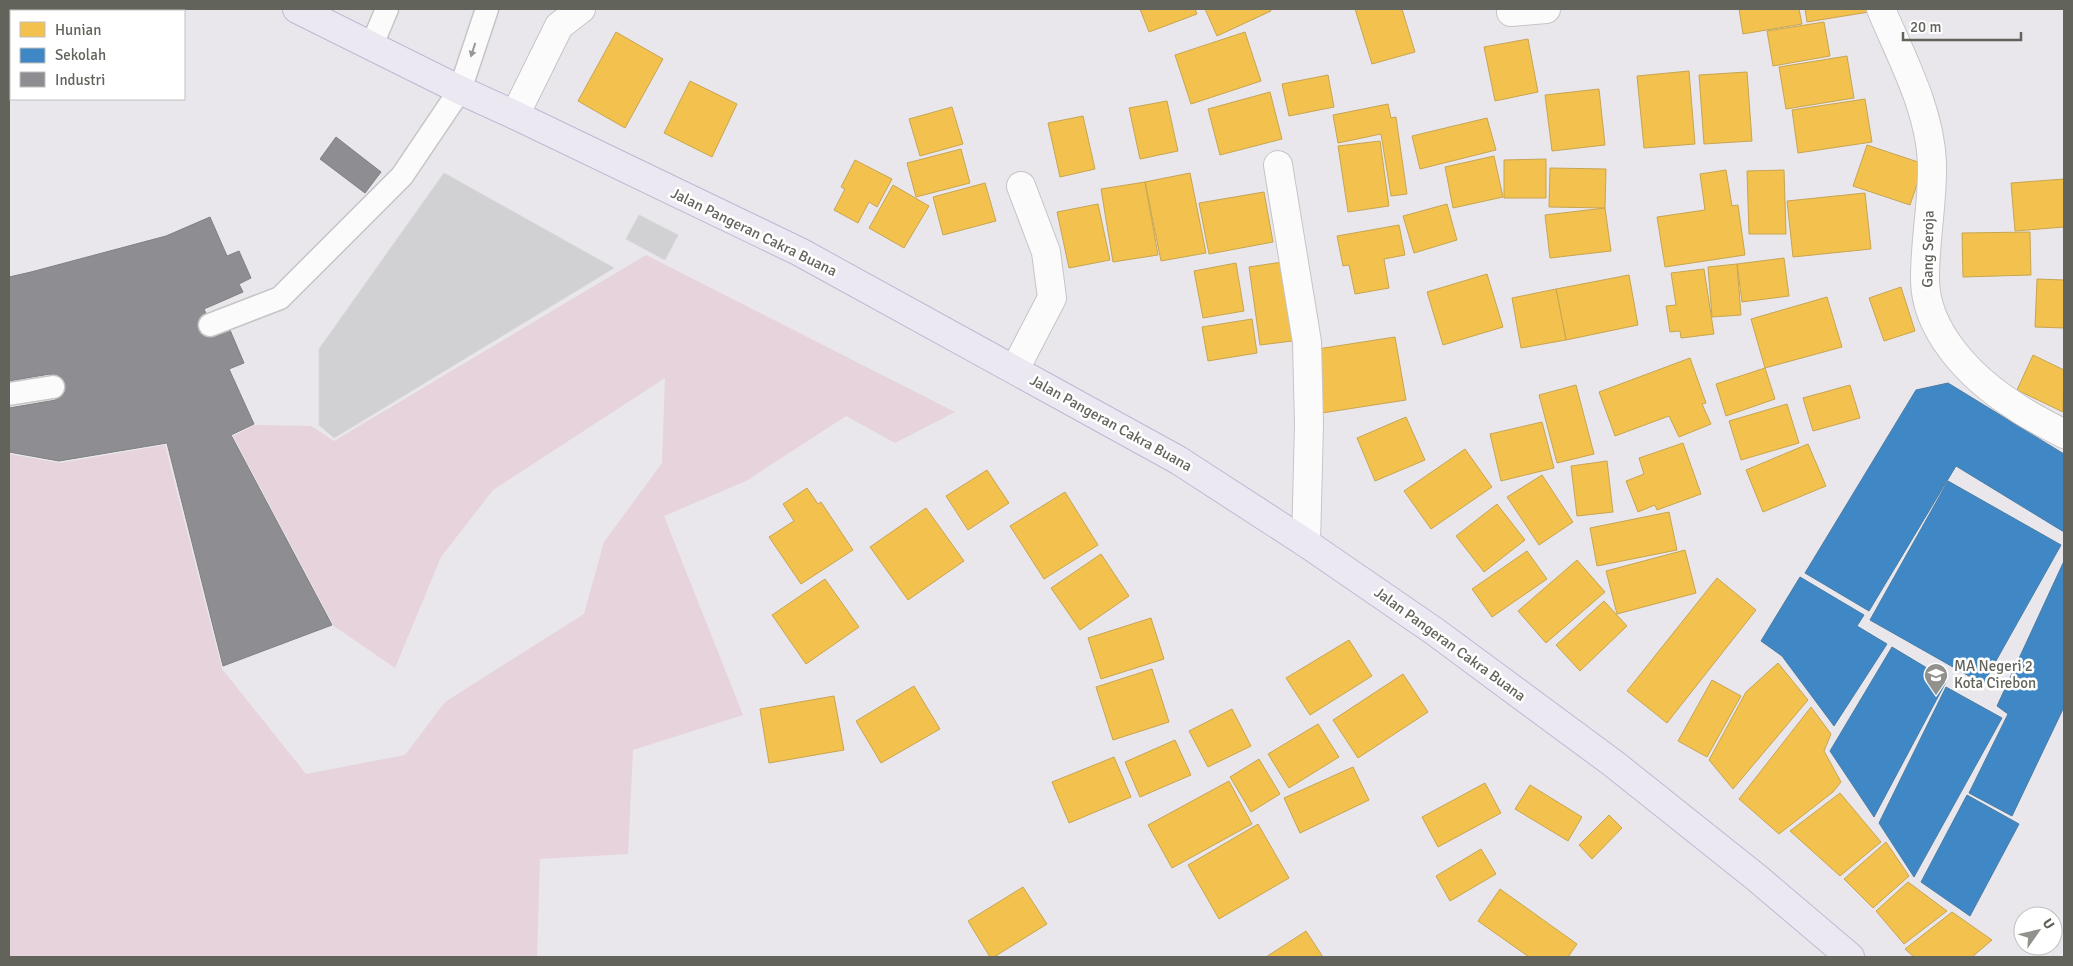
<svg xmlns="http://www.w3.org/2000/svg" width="2073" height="966" viewBox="0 0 2073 966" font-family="Signika,sans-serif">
	<rect width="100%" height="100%" fill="#e9e7ec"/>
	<path fill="#e6d3dc" d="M646,255l309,157 -60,31 -49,-27 -100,65 -82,35 79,199 -110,35 -5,104 -88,5 -3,98h-528v-503l51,9 105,-18 57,224 84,105 99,-19 40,-53 139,-88 20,-72 58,-79 3,-85 -172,112 -52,67 -46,111 -61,-42 -101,-190 21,-11 57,1 23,15z"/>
	<g fill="#f2c14e" stroke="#c7a552">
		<path d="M1140,9h55l2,5 -48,18z"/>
		<path d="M1205,9h65l1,2 -54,25z"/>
		<path d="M1355,9h47l13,43 -43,12z"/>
		<path d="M1739,9h60l3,15 -59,10z"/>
		<path d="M1805,9h63l1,3 -62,10z"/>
		<path d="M1824,22l6,34 -57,10 -6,-35z"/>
		<path d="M616,32l47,27 -38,69 -47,-27z"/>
		<path d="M1245,32l16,49 -70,23 -16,-49z"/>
		<path d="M1528,39l10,53 -43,9 -11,-54z"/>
		<path d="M1847,56l7,42 -68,11 -7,-42z"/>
		<path d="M1689,71l6,73 -51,4 -7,-72z"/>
		<path d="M1747,72l5,69 -48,3 -5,-69z"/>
		<path d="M1328,75l6,32 -45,9 -7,-32z"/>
		<path d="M690,81l47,23 -25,53 -48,-24z"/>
		<path d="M1599,89l6,56 -53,6 -7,-56z"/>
		<path d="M1270,92l12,47 -62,16 -12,-46z"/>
		<path d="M1865,99l7,43 -74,11 -6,-43z"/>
		<path d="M1167,101l11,50 -38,8 -11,-51z"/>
		<path d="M1388,104l3,14 5,-1 11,77 -16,2 -10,-62 -43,9 -5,-28z"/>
		<path d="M952,107l11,37 -43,12 -11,-37z"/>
		<path d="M1083,116l12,53 -35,8 -12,-54z"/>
		<path d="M1487,118l9,32 -76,19 -8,-33z"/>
		<path d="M1380,141l9,65 -41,6 -10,-66z"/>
		<path d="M1867,145l57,19 -14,41 -57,-19z"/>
		<path d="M961,149l9,34 -54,14 -9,-34z"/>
		<path d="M1494,156l9,41 -50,11 -8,-41z"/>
		<path d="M1546,159v39h-42v-38z"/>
		<path d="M855,160l37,19 -15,28 -8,-5 -11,21 -24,-13 11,-21 -4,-2z"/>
		<path d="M1550,168l56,1 -1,39 -56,-1z"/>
		<path d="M1726,170l6,36 6,-1 7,50 -80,12 -8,-50 48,-7 -5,-36z"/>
		<path d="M1784,170l2,64h-37l-2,-63z"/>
		<path d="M1190,173l16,80 -45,8 -16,-79z"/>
		<path d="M2064,179v48l-49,4 -4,-48z"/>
		<path d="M1145,182l13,73 -45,7 -12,-73z"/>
		<path d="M985,183l11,38 -53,14 -10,-38z"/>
		<path d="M893,185l36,21 -25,42 -35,-20z"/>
		<path d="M1264,192l9,50 -64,12 -10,-51z"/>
		<path d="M1865,193l6,56 -78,8 -6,-56z"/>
		<path d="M1098,204l12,56 -41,8 -12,-56z"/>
		<path d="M1447,204l10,36 -43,13 -11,-37z"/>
		<path d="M1605,208l6,43 -61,7 -5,-43z"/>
		<path d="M1399,225l6,30 -21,4 5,29 -34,6 -6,-29 -6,1 -6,-30z"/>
		<path d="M2030,232l1,43 -68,2 -1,-44z"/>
		<path d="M1784,258l5,38 -47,6 -5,-38z"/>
		<path d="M1289,261l12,79 -41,5 -11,-78z"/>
		<path d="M1236,263l8,48 -41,7 -9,-47z"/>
		<path d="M1737,264l4,51 -29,2 -4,-50z"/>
		<path d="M1704,269l10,65 -33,4 -1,-7 -10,1 -4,-26 10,-1 -5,-32z"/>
		<path d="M1487,274l16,53 -60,18 -16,-53z"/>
		<path d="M1629,275l9,50 -72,15 -10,-51z"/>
		<path d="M2037,279l27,1v48l-29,-1z"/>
		<path d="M1901,287l14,44 -31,10 -15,-43z"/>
		<path d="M1556,289l10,51 -45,8 -9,-50z"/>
		<path d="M1827,297l15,50 -77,21 -14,-49z"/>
		<path d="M1252,319l5,34 -49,8 -6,-34z"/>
		<path d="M1395,337l11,63 -84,13 -11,-63z"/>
		<path d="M2033,355l31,15 -1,42 -46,-22z"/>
		<path d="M1690,358l16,45 -4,1 9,20 -32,13 -10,-21 -54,20 -16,-44z"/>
		<path d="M1765,368l10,31 -49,17 -10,-32z"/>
		<path d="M1576,385l18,69 -37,9 -18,-68z"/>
		<path d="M1850,385l10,33 -47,13 -10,-33z"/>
		<path d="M1787,404l12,39 -58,17 -12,-39z"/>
		<path d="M1406,417l19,43 -50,21 -18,-43z"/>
		<path d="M1542,422l12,46 -53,13 -11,-47z"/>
		<path d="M1683,443l18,51 -44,16 -2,-5 -17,7 -12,-31 18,-7 -5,-16z"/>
		<path d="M1808,444l18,42 -63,26 -17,-42z"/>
		<path d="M1465,449l27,38 -61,42 -27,-38z"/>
		<path d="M1607,461l6,51 -36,4 -6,-50z"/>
		<path d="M987,470l22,33 -41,27 -22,-34z"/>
		<path d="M1542,475l31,47 -34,23 -32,-48z"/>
		<path d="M807,488l11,16 3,-2 32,48 -52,34 -32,-47 25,-16 -11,-17z"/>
		<path d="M1065,492l33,53 -54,34 -34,-53z"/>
		<path d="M1497,504l28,36 -41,32 -28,-36z"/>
		<path d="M926,508l38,53 -56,39 -38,-53z"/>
		<path d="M1669,512l8,38 -80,16 -7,-38z"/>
		<path d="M1685,550l11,43 -79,21 -11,-43z"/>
		<path d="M1527,551l20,28 -55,38 -20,-28z"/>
		<path d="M1101,554l28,42 -49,34 -29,-42z"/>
		<path d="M1577,560l28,32 -59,51 -28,-32z"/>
		<path d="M1717,578l39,32 -89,113 -40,-32z"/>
		<path d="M825,579l34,48 -53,37 -34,-49z"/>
		<path d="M1604,601l23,25 -47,45 -24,-26z"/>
		<path d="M1151,618l13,41 -63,20 -13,-41z"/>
		<path d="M1349,640l23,36 -62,39 -24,-37z"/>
		<path d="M1778,663l30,37 -75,89 -24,-29 37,-68z"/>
		<path d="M1152,669l17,53 -56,18 -17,-53z"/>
		<path d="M1403,674l25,38 -70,46 -25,-38z"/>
		<path d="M1712,680l29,16 -34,61 -29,-16z"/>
		<path d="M914,686l26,43 -59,34 -25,-42z"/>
		<path d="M834,696l10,54 -75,13 -9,-54z"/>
		<path d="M1811,707l20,27 -7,17 17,31 -8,10 -54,42 -40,-35z"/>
		<path d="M1232,709l19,37 -43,21 -19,-36z"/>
		<path d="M1318,724l21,33 -50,31 -21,-34z"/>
		<path d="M1175,740l16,35 -51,22 -15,-35z"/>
		<path d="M1114,757l17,40 -62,26 -17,-41z"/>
		<path d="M1259,759l21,35 -29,18 -21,-35z"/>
		<path d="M1353,767l16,33 -69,33 -16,-35z"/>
		<path d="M1229,781l23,43 -80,44 -24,-43z"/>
		<path d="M1485,783l16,30 -63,34 -16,-30z"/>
		<path d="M1530,785l52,32 -14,24 -53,-32z"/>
		<path d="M1840,793l41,49 -41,34 -50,-45z"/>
		<path d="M1609,815l13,13 -30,31 -13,-14z"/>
		<path d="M1258,824l31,54 -70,41 -31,-54z"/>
		<path d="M1886,842l23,34 -36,32 -29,-29z"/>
		<path d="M1481,849l15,25 -46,27 -14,-25z"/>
		<path d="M1908,882l39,29 -43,33 -28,-33z"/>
		<path d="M1023,887l24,37 -53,33h-4l-22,-36z"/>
		<path d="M1500,889l77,55 -9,13h-39l-51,-36z"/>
		<path d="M1952,912l40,28 -20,17h-58l-9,-8z"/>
		<path d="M1306,931l17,26h-57z"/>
	</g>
	<g fill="#3f88c5" stroke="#4a7da6">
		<path d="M1948,383l116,71v78l-108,-66 -87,145 -64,-38 111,-183z"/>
		<path d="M1948,481l113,64 -78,139 -113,-64z"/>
		<path d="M2064,561v146l-52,109 -43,-23 39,-79 -11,-8z"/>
		<path d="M1800,577l64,38 -7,11 30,18 -53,82 -52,-70 -21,-15z"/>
		<path d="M1892,647l55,33 -73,137 -44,-66z"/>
		<path d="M1946,687l56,31 -88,159 -35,-54z"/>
		<path d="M1967,795l52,29 -49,92 -49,-34z"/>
	</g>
	<g fill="#8d8d92" stroke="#808182">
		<path d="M336,137l45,35 -16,21 -45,-34z"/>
		<path d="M210,217l17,39 12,-5 12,27 -12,6 4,8 -39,17 12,27 14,-6 14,33 -15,6 25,55 -23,11 101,190 -109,41 -56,-223 -108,18 -50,-9v-44l47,-8 -6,-26 -41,7v-104l22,-5 135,-36z"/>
	</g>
	<g fill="#d1d0d3" stroke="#d8d6db">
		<path d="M444,173l170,95 -280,170 -15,-13v-76z"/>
		<path d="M639,215l39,20 -13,25 -39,-21z"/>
	</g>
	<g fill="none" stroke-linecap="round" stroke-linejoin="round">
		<g stroke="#c6c5c6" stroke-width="25">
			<g id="service">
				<path d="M371,47l16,-38"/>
				<path d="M210,325l70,-27 122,-122 58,-86 27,-81"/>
				<path d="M9,394l44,-7"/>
			</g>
		</g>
		<g stroke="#c6c5c6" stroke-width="30">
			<g id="minor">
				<path d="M1881,9c20,48 49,100 51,154 1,38 -7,76 -7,114 -1,54 47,102 90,129 15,11 33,19 49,28"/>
				<path d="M1511,12l35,-3"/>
				<path d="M515,115l44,-89 22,-17"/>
				<path d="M1278,165l29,177 2,83 -3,118"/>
				<path d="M1015,369l37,-71 -6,-46 -25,-66"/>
			</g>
		</g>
		<g stroke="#c1b7d2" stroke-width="30">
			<path id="primary" d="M297,9l163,81 55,25 285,137 378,208 128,83 128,88 180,133 143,114 93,79"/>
		</g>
		<use href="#service" stroke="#fcfbfc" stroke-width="22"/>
		<use href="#minor" stroke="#fcfbfc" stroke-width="28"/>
		<use href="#primary" stroke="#ece8f2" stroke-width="28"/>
	</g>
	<defs><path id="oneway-solid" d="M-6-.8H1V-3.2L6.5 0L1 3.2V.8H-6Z" transform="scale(1.25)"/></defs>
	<use fill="#989994" href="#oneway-solid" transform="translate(473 50) rotate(108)"/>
	<defs>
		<g id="school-pin" transform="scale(1.25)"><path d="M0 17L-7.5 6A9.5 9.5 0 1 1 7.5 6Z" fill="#91928e" stroke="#fff"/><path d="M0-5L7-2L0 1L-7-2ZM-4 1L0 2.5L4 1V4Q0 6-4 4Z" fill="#fff"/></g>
	</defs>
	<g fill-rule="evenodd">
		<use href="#school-pin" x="1936" y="675"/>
	</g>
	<g text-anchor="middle" stroke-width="5" stroke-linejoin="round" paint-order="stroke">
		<g font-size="15" fill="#62645c" stroke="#fff">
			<text transform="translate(754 232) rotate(26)" y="5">Jalan Pangeran Cakra Buana</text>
			<text transform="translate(1928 249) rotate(-89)" y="5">Gang Seroja</text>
			<text transform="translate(1111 423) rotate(29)" y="5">Jalan Pangeran Cakra Buana</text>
			<text transform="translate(1450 644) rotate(36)" y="5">Jalan Pangeran Cakra Buana</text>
		</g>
		<g font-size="15" fill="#62645c" stroke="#fff" text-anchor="start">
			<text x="1954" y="671">MA Negeri 2<tspan x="1954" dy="17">Kota Cirebon</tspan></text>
		</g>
	</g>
	<rect width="2073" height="966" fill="none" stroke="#62645c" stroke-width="20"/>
	<rect x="10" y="10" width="175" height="90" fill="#ffffff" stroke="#c0c1be"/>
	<rect x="20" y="22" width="25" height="15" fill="#f2c14e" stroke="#c0c1be"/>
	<text x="55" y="35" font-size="15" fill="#62645c">Hunian</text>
	<rect x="20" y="48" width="25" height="15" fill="#3f88c5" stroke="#c0c1be"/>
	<text x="55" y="60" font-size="15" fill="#62645c">Sekolah</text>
	<rect x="20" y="72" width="25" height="15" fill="#8d8d92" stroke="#c0c1be"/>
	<text x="55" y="85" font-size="15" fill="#62645c">Industri</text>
	<g transform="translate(2038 931) rotate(56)"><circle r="24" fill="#ffffff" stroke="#c0c1be"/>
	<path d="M0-4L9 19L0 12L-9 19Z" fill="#91928e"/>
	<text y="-8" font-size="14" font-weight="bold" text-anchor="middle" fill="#62645c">U</text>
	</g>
	<path d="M1903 32v8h118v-8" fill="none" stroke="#62645c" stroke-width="2.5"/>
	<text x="1910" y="32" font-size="15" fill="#62645c" stroke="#ffffff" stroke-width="4" paint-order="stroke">20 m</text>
</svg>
